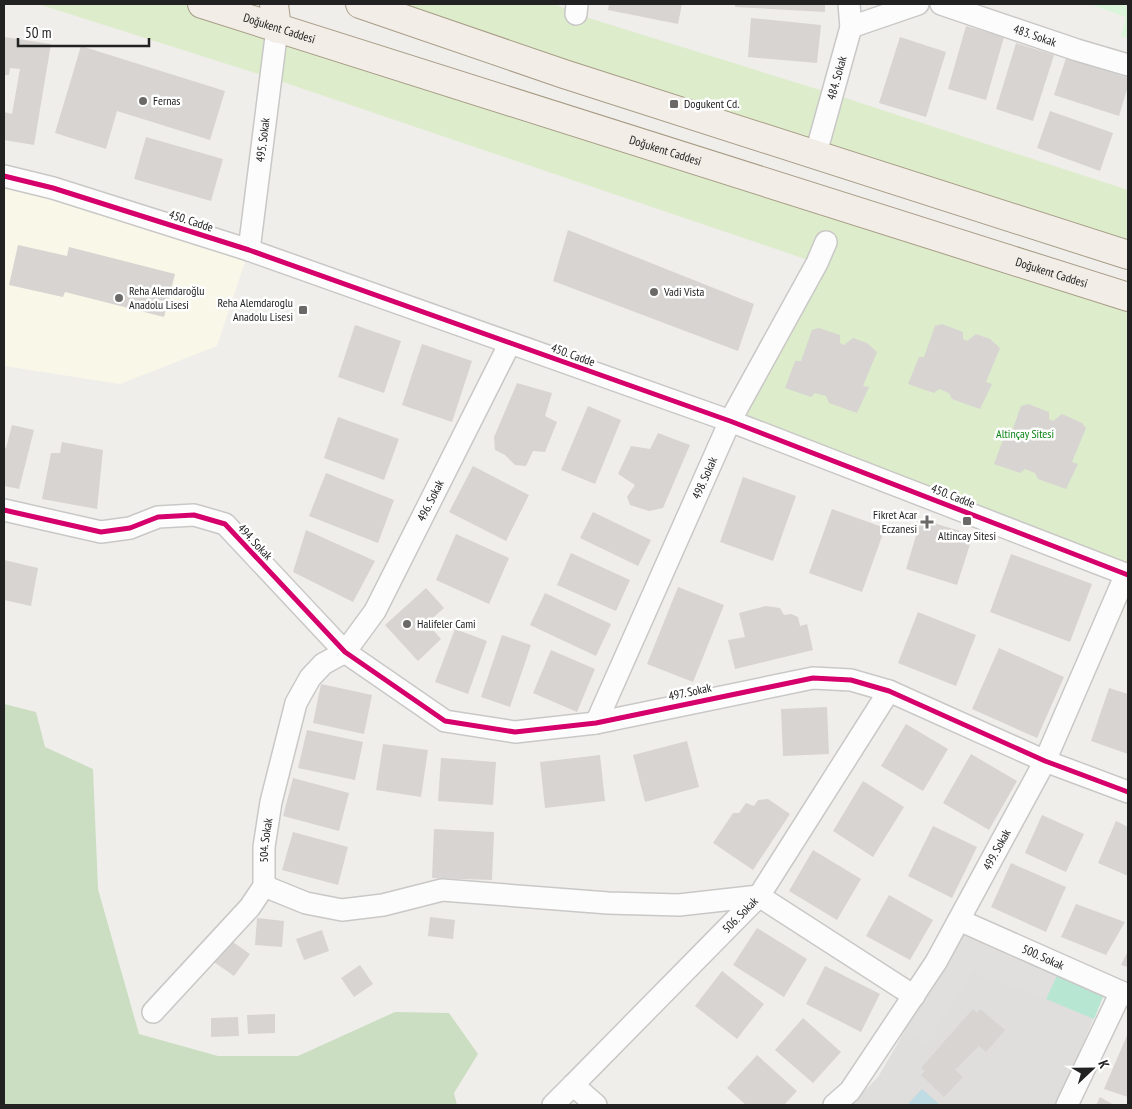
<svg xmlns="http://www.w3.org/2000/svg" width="1132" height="1109" viewBox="0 0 1132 1109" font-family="'PT Sans Narrow',sans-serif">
	<rect width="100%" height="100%" fill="#f0eeeb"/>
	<path fill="#dfdedc" d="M961,934l144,58 -48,113h-206l27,-28z"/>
	<path fill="#f8f7e8" d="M4,176l245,74 -32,96 -97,38 -116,-18z"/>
	<g fill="#ddeccb">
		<path d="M38,4h164l926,293v278l-398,-154 87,-158 -546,-185z"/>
		<path d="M360,4h195l21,10 257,80 295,96v65z"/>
	</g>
	<path fill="#cbdec1" d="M4,704l32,8 9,35 48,22 5,120 41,145 79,22h80l97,-44 54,1 29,41 -24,39 3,12h-453z"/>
	<path fill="#daf5da" d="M1089,4h39v34l-7,-2 5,-19z"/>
	<path fill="#b7e6d2" d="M1058,973l47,19 -11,27 -48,-20z"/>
	<path fill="#e0dfde" d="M961,934l97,39 -12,26 -52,-20 -3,4 -17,-13 -49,74 -21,-13z"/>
	<path fill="#bfdbe3" d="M922,1089l18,16h-33z"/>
	<g fill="#d7d4d2">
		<path d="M609,4h73l-4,20 -70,-14z"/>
		<path d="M735,4h90v8l-90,-5z"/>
		<path d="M751,18l70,7 -4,38 -69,-6z"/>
		<path d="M966,26l38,11 -18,63 -38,-11z"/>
		<path d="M4,37l47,7 -17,101 -30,-5v-28l8,2 8,-45 -10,-1 -1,7h-5z"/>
		<path d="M900,37l46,15 -20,65 -47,-14z"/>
		<path d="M1016,43l38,12 -21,66 -37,-12z"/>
		<path d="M81,46l144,45 -15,49 -93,-29 -11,38 -51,-16z"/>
		<path d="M1066,58l62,20v8l-9,30 -65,-21z"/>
		<path d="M1050,111l63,22 -13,38 -63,-23z"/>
		<path d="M146,137l77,22 -12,42 -77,-22z"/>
		<path d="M568,230l186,74 -16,47 -185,-70z"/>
		<path d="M18,245l49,11 2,-9 106,27 -11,43 -99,-25 -2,5 -54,-12z"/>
		<path d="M942,324l21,8v7l4,2 9,-7 14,5 10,9 -14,34 6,2 -12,25 -28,-10 -3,-6 -10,-4 -5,4 -26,-9 11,-27h5l11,-31z"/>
		<path d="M355,325l46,16 -17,52 -46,-16z"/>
		<path d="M819,328l21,7v8l4,2 9,-7 14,5 10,9 -14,34 6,1 -12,26 -28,-10 -3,-7 -11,-3 -4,4 -26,-9 10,-27h6l11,-31z"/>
		<path d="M422,344l50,17 -20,61 -50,-17z"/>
		<path d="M517,383l35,10 -7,23 12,6 -12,30 -12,-1 -7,15 -11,-1 -10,-10 -10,-5 -1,-13z"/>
		<path d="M1028,404l21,8v7l4,2 9,-7 20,9 4,5 -14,34 6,2 -12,25 -28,-10 -3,-6 -10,-4 -5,4 -26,-9 10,-27h6l11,-31z"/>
		<path d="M588,406l33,14 -26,64 -34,-14z"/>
		<path d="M338,417l61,22 -15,41 -60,-22z"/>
		<path d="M12,425l22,5 -15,59 -15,-3v-39l2,1z"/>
		<path d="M658,433l32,12 -27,63 -14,3 -19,-6 -3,-8 8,-12 -17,-11 13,-28 19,3z"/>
		<path d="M62,442l41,8 -6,59 -55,-10 9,-46h9z"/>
		<path d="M473,466l56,29 -23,46 -57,-29z"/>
		<path d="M326,473l68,27 -16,43 -69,-27z"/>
		<path d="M743,477l53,19 -23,65 -53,-19z"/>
		<path d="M832,509l53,19 -23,64 -53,-19z"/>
		<path d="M593,512l58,28 -13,26 -58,-28z"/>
		<path d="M921,519l52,16 -16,50 -51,-16z"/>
		<path d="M306,530l69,31 -22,41 -60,-30z"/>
		<path d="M456,534l53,24 -20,46 -53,-24z"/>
		<path d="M571,553l59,27 -14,31 -59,-26z"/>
		<path d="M1011,554l81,30 -22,58 -80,-30z"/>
		<path d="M4,560l34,8 -7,38 -27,-6z"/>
		<path d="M678,587l46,18 -31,77 -46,-18z"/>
		<path d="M426,588l18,20 -17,15 14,16 -23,22 -33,-36z"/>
		<path d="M545,593l66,31 -15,32 -66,-31z"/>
		<path d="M766,606l14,2 4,7 7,-1 7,3 2,9 7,-2 6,26 -78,19 -7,-29 17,-3 -6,-24z"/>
		<path d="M918,612l58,23 -20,51 -58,-23z"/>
		<path d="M455,629l32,12 -19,53 -33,-12z"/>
		<path d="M502,635l29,10 -21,62 -29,-10z"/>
		<path d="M999,648l65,29 -27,61 -65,-29z"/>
		<path d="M551,650l44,19 -18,43 -44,-19z"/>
		<path d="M321,684l51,11 -8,39 -51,-11z"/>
		<path d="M1109,688l19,6v60l-37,-13z"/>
		<path d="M827,707l2,47 -46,2 -2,-47z"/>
		<path d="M906,724l42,25 -25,42 -42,-25z"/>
		<path d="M307,730l56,12 -8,38 -57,-12z"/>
		<path d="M687,741l12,46 -54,15 -12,-47z"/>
		<path d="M383,744l45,6 -7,47 -45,-7z"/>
		<path d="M971,754l46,27 -28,49 -46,-27z"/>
		<path d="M600,755l5,46 -60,7 -5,-46z"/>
		<path d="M441,758l55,4 -3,43 -55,-4z"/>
		<path d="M293,778l56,15 -10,38 -56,-15z"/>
		<path d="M863,781l41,26 -31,50 -40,-26z"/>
		<path d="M768,799l22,15 -37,56 -40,-27 20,-30h6l7,-10 8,3 4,-6z"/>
		<path d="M1042,815l42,19 -18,38 -41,-19z"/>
		<path d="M1116,821l12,6v49l-30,-13z"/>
		<path d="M933,826l44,21 -25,51 -44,-22z"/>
		<path d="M434,829l60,3 -2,48 -60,-2z"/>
		<path d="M293,832l55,15 -10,38 -56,-15z"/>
		<path d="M813,850l48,29 -24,41 -48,-29z"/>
		<path d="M1011,863l55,24 -20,45 -55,-25z"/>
		<path d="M889,895l44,25 -23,40 -44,-24z"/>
		<path d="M1076,904l49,18 -19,33 -45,-18z"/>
		<path d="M430,917l25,3 -2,19 -25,-3z"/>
		<path d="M257,918l27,3 -2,26 -27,-2z"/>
		<path d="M757,928l50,31 -23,38 -51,-32z"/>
		<path d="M322,930l7,21 -25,9 -8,-21z"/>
		<path d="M230,940l20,14 -16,22 -20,-14z"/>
		<path d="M1128,951v16l-7,-2z"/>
		<path d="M360,965l13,19 -19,13 -13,-19z"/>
		<path d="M825,966l55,28 -19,38 -55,-28z"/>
		<path d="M722,971l42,33 -27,35 -42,-33z"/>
		<path d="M973,1009l4,4 3,-4 25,21 -19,22 -7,-6 -24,24 8,7 -19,20 -23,-22 4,-4 -4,-3z"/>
		<path d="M275,1014v19l-27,1 -1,-19z"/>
		<path d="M238,1017l1,19 -28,1v-19z"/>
		<path d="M803,1018l38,34 -28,31 -38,-33z"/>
		<path d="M1128,1033v64l-24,-8z"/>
		<path d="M757,1055l40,36 -13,14h-38l-19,-17z"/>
		<path d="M1100,1097l14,8h-18z"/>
	</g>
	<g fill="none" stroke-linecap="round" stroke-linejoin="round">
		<g stroke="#c9c8c7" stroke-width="24">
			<g id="street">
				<path id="s1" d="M941,4l136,46 51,15"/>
				<path d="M576,14l1,-10"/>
				<path d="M851,27l67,-23"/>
				<path id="s2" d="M816,153l35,-126 -2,-23"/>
				<path d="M4,176l49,12 196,62 481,171 398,154"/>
				<path id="s3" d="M249,250l28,-221"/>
				<path d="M4,510l97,22 29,-4 28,-11 36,-2 31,9 120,128 100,69 70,11 81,-9 217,-45 38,2 38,11 156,70 83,31"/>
				<path id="s4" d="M596,723l134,-302 87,-158 9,-21"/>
				<path d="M264,886l42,17 36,7 41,-5 59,-15 166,13 71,2 80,-9 155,100"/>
				<path id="s5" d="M959,920l169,75"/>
				<path id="s6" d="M153,1012l97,-105 14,-21v-39l7,-45 25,-99 14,-25 13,-14 22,-12 30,-41 135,-268"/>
				<path d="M553,1105l20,-20"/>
				<path id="s7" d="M596,1105l-23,-20 186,-189 130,-205"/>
				<path id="s8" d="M834,1105l16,-14 86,-129 109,-201 81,-187"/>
				<path d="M1067,1105l54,-113"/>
			</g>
		</g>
		<g stroke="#a79c86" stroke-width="30">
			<g id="primary">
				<path id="s9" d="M202,4l926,293"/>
				<path d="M274,4l3,25"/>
				<path d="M360,4l204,70 564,181"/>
			</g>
		</g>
		<use href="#street" stroke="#fdfcfc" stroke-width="21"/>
		<use href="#primary" stroke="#f3ede7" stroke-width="28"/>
		<g stroke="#fff" stroke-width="8">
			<g id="cycleway">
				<path d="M4,176l49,12 196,62 481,171 398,154"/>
				<path d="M4,510l97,22 29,-4 28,-11 36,-2 31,9 120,128 100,69 70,11 81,-9 217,-45 38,2 38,11 156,70 83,31"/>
			</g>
		</g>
		<use href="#cycleway" stroke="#d6006c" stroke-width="5"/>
	</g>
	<g fill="#6a6968" stroke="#fff" stroke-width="2">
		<circle cx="143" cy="101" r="5"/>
		<rect x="669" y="99" width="10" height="10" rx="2.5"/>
		<circle cx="654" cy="292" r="5"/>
		<circle cx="119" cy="298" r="5"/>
		<rect x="298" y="305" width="10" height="10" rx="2.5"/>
		<rect x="962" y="516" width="10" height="10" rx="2.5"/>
		<path d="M924.5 514.5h5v5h5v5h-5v5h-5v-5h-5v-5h5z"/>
		<circle cx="407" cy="624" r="5"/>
	</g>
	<g text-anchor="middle" stroke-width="5" stroke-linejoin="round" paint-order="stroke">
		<g font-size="12" fill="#222" stroke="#fff">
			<text dy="4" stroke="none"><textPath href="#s9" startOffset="81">Doğukent Caddesi</textPath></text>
			<text dy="4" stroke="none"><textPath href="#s1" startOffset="99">483. Sokak</textPath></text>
			<text dy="4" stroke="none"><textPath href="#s2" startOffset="78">484. Sokak</textPath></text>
			<text dy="4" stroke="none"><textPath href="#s3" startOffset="111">495. Sokak</textPath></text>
			<text dy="4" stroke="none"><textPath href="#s9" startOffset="486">Doğukent Caddesi</textPath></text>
			<text transform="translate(191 221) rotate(18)" y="4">450. Cadde</text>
			<text dy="4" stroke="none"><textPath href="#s9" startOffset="891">Doğukent Caddesi</textPath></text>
			<text transform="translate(573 355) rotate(20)" y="4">450. Cadde</text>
			<text dy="4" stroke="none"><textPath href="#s4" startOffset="268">498. Sokak</textPath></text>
			<text transform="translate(953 496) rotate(21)" y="4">450. Cadde</text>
			<text dy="4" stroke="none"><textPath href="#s6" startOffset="602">496. Sokak</textPath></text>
			<text transform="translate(255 542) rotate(47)" y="4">494. Sokak</text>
			<text transform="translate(690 692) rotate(-12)" y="4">497. Sokak</text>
			<text dy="4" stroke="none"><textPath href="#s6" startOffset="214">504. Sokak</textPath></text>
			<text dy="4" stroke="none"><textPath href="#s8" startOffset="304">499. Sokak</textPath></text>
			<text dy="4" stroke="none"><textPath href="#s7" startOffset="269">506. Sokak</textPath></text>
			<text dy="4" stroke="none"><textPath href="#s5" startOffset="92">500. Sokak</textPath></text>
		</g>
		<g font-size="12" fill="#222" stroke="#fff" text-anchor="start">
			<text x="153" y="105">Fernas</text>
			<text x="684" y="108">Dogukent Cd.</text>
			<text x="129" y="295">Reha Alemdaroğlu<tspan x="129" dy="14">Anadolu Lisesi</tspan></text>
			<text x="664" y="296">Vadi Vista</text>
			<text x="293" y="307" text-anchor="end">Reha Alemdaroglu<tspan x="293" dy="14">Anadolu Lisesi</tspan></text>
			<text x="917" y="519" text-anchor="end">Fikret Acar<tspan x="917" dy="14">Eczanesi</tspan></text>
			<text x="967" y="540" text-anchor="middle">Altincay Sitesi</text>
			<text x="417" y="628">Halifeler Cami</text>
		</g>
		<g font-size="12" fill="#0c8416" stroke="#fff">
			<text x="1025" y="438">Altinçay Sitesi</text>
		</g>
	</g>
	<rect width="1132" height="1109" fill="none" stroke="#222222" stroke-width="10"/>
	<g transform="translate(1092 1069) rotate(68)" stroke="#ffffff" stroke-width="4" paint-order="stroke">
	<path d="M0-4L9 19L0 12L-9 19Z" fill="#222222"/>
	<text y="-8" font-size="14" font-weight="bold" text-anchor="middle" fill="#222222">K</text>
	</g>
	<path d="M18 38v8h131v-8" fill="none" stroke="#222222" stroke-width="2.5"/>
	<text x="25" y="38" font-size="15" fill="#222222" stroke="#ffffff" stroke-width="4" paint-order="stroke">50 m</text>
</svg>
